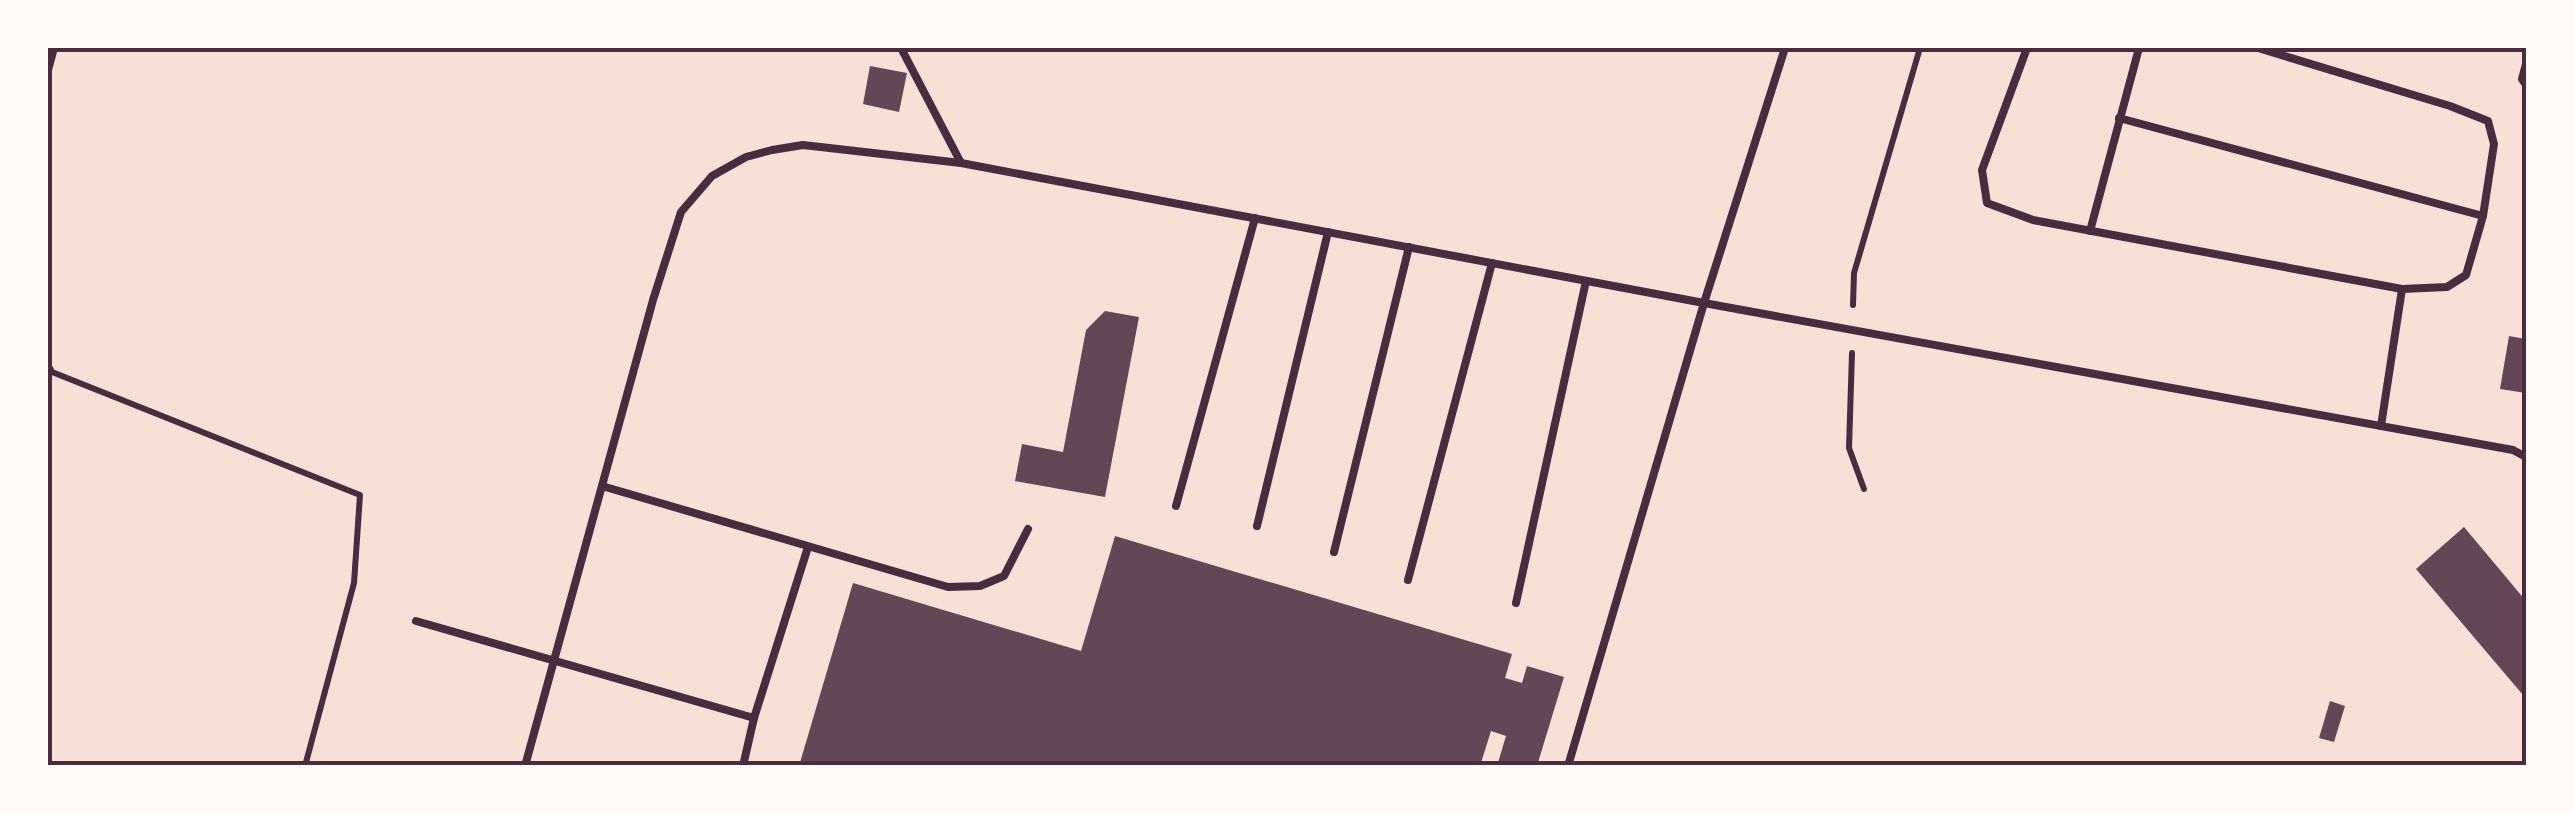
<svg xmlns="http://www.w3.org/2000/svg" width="2574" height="813" viewBox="0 0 2574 813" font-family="'Titillium Web',sans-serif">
	<rect width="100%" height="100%" fill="#f7e1d7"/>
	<g fill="#644757">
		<path d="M870,66l37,7 -8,39 -36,-8z"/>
		<path d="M1105,311l34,6 -34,180 -90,-16 7,-37 41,8 23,-122z"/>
		<path d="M2509,336l17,3v54l-26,-4z"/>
		<path d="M2464,527l62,74v91l-3,3 -107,-126z"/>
		<path d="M1115,536l397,118 -7,24 17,5 5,-17 37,11 -27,89h-40l9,-30 -15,-5 -11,35h-681l54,-183 228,68z"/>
		<path d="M2330,701l15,5 -11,36 -15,-4z"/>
	</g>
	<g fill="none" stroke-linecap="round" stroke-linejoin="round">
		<g stroke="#4a2c40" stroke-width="6">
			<path d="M1853,305l1,-32 66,-225"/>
			<path d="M1852,353l-3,95 15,41"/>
			<path d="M48,364l4,8 308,123 -6,88 -49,183"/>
		</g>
		<g stroke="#4a2c40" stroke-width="8">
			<path d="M901,48l60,115 743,140 809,147 13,7"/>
			<path d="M2027,48l-45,122 5,33 46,17 369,69"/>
			<path d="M2258,48l192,58 38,15 6,23 -11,72 -17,59 -19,12 -45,2 -21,137"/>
			<path d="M2526,64l-4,15 4,6"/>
			<path d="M48,70l6,-22"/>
			<path d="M2119,118l364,98"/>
			<path d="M2090,231l49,-183"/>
			<path d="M602,486l346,101 32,-1 24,-10 24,-47"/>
			<path d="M1176,506l79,-288"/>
			<path d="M1257,526l71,-294"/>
			<path d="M1334,552l75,-305"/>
			<path d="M1408,580l84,-317"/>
			<path d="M1516,603l70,-322"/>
			<path d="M416,621l338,97"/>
			<path d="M525,766l128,-466 28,-88 31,-36 34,-19 26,-7 31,-5 158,18"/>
			<path d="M743,766l11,-48 54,-171"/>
			<path d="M1568,766l136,-463 81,-255"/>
		</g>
	</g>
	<rect width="2574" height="813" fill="none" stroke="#fffaf5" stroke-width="100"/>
	<rect x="50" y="50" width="2474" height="713" fill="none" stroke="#4a2c40" stroke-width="4"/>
</svg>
